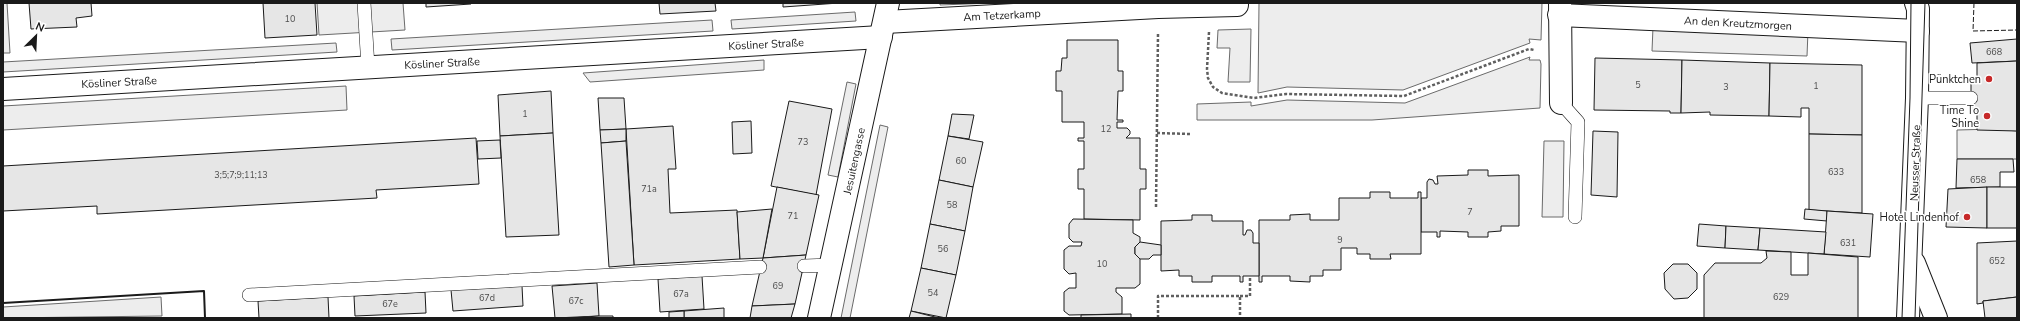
<svg xmlns="http://www.w3.org/2000/svg" width="2020" height="321" viewBox="0 0 2020 321" font-family="'Nunito Sans',sans-serif">
	<rect width="100%" height="100%" fill="#fff"/>
	<g fill="#ededed" stroke="#6a6a6a">
		<path d="M3,3h4l3,50h-7z"/>
		<path d="M317,3h86l2,27 -86,5z"/>
		<path d="M940,3h53l-53,2z"/>
		<path d="M1259,3h283l-1,37 -12,-1 1,4 -127,47 -116,-3 -29,6z"/>
		<path d="M855,12l1,9 -124,8 -1,-9z"/>
		<path d="M712,20l1,11 -321,19 -1,-11z"/>
		<path d="M1653,27l155,4 -1,25 -155,-5z"/>
		<path d="M1251,29l-1,53h-22l2,-34h-13l1,-18z"/>
		<path d="M336,43l1,9 -334,20v-10z"/>
		<path d="M1530,57l-1,3h11l1,4 -1,44 -168,12h-175v-16l54,-2v4l36,-6 118,3z"/>
		<path d="M764,60v10l-174,12 -7,-9z"/>
		<path d="M847,82l9,2 -18,93 -10,-2z"/>
		<path d="M346,86l1,24 -344,20v-24z"/>
		<path d="M880,125l8,2 -38,191h-9z"/>
		<path d="M1996,129l21,2v28h-60v-29z"/>
		<path d="M1544,141h20l-1,76h-21z"/>
		<path d="M161,297l1,19 -159,2v-11z"/>
	</g>
	<g fill="#e6e6e6" stroke="#1a1a1a">
		<path d="M29,3h62l1,13 -16,2 1,9 -46,2z"/>
		<path d="M263,3h52l2,32 -52,3z"/>
		<path d="M426,3h45v1l-45,3z"/>
		<path d="M659,3h56l1,8 -56,3z"/>
		<path d="M783,3h56l-56,4z"/>
		<path d="M2017,39v22l-45,2 -2,-20z"/>
		<path d="M1067,40h51v31h5v20h-5l-1,29h6v2h-6v6h10l3,3v3l-4,4h14v31h6v20h-6v31l-56,-1v-30h-6v-20h6v-28h-6v-3h6v-16h-22v-31h-6v-20h5l1,-13h5z"/>
		<path d="M1595,58l87,2 -1,53h-11v-2l-76,-1z"/>
		<path d="M1682,60l88,3 -1,53 -59,-1v-3l-29,1z"/>
		<path d="M2017,61v70l-40,-1v-19h-6v-29h6v-19z"/>
		<path d="M1770,63l92,2v70l-53,-1v-26h-8v9l-32,-1z"/>
		<path d="M551,91l2,42 -53,3 -2,-41z"/>
		<path d="M598,98h26l2,31 -26,1z"/>
		<path d="M789,101l43,8 -16,86 -45,-9z"/>
		<path d="M952,114l22,1 -5,24 -21,-3z"/>
		<path d="M751,121l1,32 -19,1 -1,-32z"/>
		<path d="M673,126l3,43h-8l2,44 67,-3 3,49 -106,6 -8,-136z"/>
		<path d="M626,129v12l-25,2 -1,-13z"/>
		<path d="M1593,131l25,1 -1,65 -26,-2z"/>
		<path d="M553,133l6,102 -53,2 -6,-101z"/>
		<path d="M1809,134l53,1v78l-53,-3z"/>
		<path d="M948,136l35,6 -10,45 -34,-7z"/>
		<path d="M476,138l3,46 -103,6 1,8 -280,16v-8l-94,5v-45z"/>
		<path d="M500,140l1,18 -23,1 -1,-18z"/>
		<path d="M626,141l8,124 -25,2 -8,-124z"/>
		<path d="M1957,159h56l1,13h-14v15l-44,1z"/>
		<path d="M1468,170h20v6l31,-1v51h-18v5l-13,1v5h-20v-5l-28,-1v6h-3v-5h-16v-34h6v-16l2,-3 4,1 2,4h3l-1,-8 31,-1z"/>
		<path d="M939,180l34,7 -8,44 -35,-7z"/>
		<path d="M777,187l42,8 -13,60 -43,3z"/>
		<path d="M1987,187v41l-41,-1 2,-38z"/>
		<rect x="1987" y="187" width="30" height="41"/>
		<path d="M1370,192h20v6h28v-6h3v62h-31l1,5h-21v-5h-13v-6h-16v22h-18v6h-13v6l-20,-1v-5h-28v6h-3v-62h31v-5l20,-1v6h29v-22h31z"/>
		<path d="M772,209l-9,49 -23,1 -3,-47z"/>
		<path d="M1805,209l22,2v10l-23,-2z"/>
		<path d="M1827,211l46,3 -3,43 -46,-3z"/>
		<path d="M1192,215h20v6h31v14h2l2,-5h4l2,3v10h6v33h-16v6h-3v-6h-28v6h-20v-6h-13v-6l-18,1v-50l31,-1z"/>
		<path d="M1073,219l60,1v13l7,4v5l-5,5v7l5,5v25l-5,4h-19v4l6,5v17l-53,1 -5,-4v-19l5,-4h7v-15l-7,1 -5,-5v-19l5,-4h12l1,-4h-9l-4,-4v-14z"/>
		<path d="M930,224l35,7 -9,44 -35,-7z"/>
		<path d="M1699,224l27,2 -1,22 -28,-2z"/>
		<path d="M1726,226l34,2 -2,22 -33,-2z"/>
		<path d="M1760,228l66,4 -2,22 -66,-4z"/>
		<path d="M2017,241v56l-34,4v2l-6,1v-61z"/>
		<path d="M1140,242l21,3v10h-8l-4,4h-9l-5,-5v-7z"/>
		<path d="M1766,251l25,1v23h17v-22l50,4v61h-154v-43l11,-12h46l6,-5z"/>
		<path d="M806,255l-11,49 -43,2 11,-48z"/>
		<path d="M1673,264h15l9,9v16l-9,9 -14,1 -9,-10 -1,-16z"/>
		<path d="M921,268l35,7 -10,43 -35,-7z"/>
		<path d="M702,276l2,33 -44,3 -2,-33z"/>
		<path d="M597,283l2,33 -44,2 -3,-32z"/>
		<path d="M522,286l1,20 -70,5 -2,-21z"/>
		<path d="M425,292l1,21 -71,3 -1,-20z"/>
		<path d="M328,297l1,21h-70l-1,-17z"/>
		<path d="M2017,297v21h-32l-2,-17z"/>
		<path d="M795,304l-4,14h-41l2,-12z"/>
		<path d="M724,308v10h-40v-7z"/>
		<path d="M684,311v7h-15v-6z"/>
		<path d="M911,311l28,7h-30z"/>
		<path d="M1131,314v4h-50v-3z"/>
		<path d="M599,316h14v2h-43z"/>
	</g>
	<g fill="none" stroke-linecap="round" stroke-linejoin="round">
		<g stroke="#1a1a1a" stroke-width="14">
			<g id="lane">
				<path d="M364,3l4,64"/>
				<path d="M1917,98h54"/>
				<path d="M1561,103l17,19 -3,95"/>
				<path d="M804,266l27,-1"/>
				<path d="M249,295l511,-28"/>
			</g>
		</g>
		<g stroke="#1a1a1a" stroke-width="24">
			<g id="street">
				<path d="M1560,3l1,100"/>
				<path d="M1559,15l359,16"/>
				<path d="M885,22l273,-15 79,-2v-2"/>
				<path d="M3,89l878,-52"/>
				<path d="M819,318l69,-315"/>
			</g>
		</g>
		<g stroke="#1a1a1a" stroke-width="24">
			<g id="secondary">
				<path d="M1914,263l22,55"/>
				<path d="M1908,318l9,-220 1,-89 -2,-6"/>
			</g>
		</g>
		<g stroke="#5f5f5f" stroke-width="2.5" stroke-dasharray="3 2" stroke-linecap="butt">
			<path d="M1209,32l-2,37 1,9 5,9 9,6 32,5 32,-4 118,2 125,-47 5,1"/>
			<path d="M1157,133l33,1"/>
			<path d="M1156,207l2,-173"/>
			<path d="M1240,296h10v-20"/>
			<path d="M1158,318v-22h82v22"/>
		</g>
		<use href="#lane" stroke="#fff" stroke-width="13"/>
		<use href="#street" stroke="#fff" stroke-width="22"/>
		<use href="#secondary" stroke="#fff" stroke-width="22"/>
		<g stroke="#1a1a1a" stroke-width="1">
			<path d="M1902,318l8,-220 1,-95"/>
			<path d="M1915,318l10,-315"/>
		</g>
		<path stroke="#1a1a1a" stroke-width="1" stroke-dasharray="5 2" stroke-linecap="butt" d="M1974,3l-1,28 44,-1"/>
		<path stroke="#1a1a1a" stroke-width="2" d="M3,303l201,-12 1,27"/>
	</g>
	<g fill="#c62828" stroke="#fff" stroke-width="1.5">
		<circle cx="1989" cy="79" r="4"/>
		<circle cx="1987" cy="116" r="4"/>
		<circle cx="1967" cy="217" r="4"/>
	</g>
	<g text-anchor="middle" stroke-width="3" stroke-linejoin="round" paint-order="stroke">
		<g font-size="9" fill="#4d4d4d">
			<text x="290" y="22">10</text>
			<text x="1994" y="55">668</text>
			<text x="1638" y="88">5</text>
			<text x="1816" y="89">1</text>
			<text x="1726" y="90">3</text>
			<text x="525" y="117">1</text>
			<text x="1106" y="132">12</text>
			<text x="803" y="145">73</text>
			<text x="961" y="164">60</text>
			<text x="1836" y="175">633</text>
			<text x="241" y="178">3;5;7;9;11;13</text>
			<text x="1978" y="183">658</text>
			<text x="649" y="192">71a</text>
			<text x="952" y="208">58</text>
			<text x="1470" y="215">7</text>
			<text x="793" y="219">71</text>
			<text x="1340" y="243">9</text>
			<text x="1848" y="246">631</text>
			<text x="943" y="252">56</text>
			<text x="1997" y="264">652</text>
			<text x="1102" y="267">10</text>
			<text x="778" y="289">69</text>
			<text x="933" y="296">54</text>
			<text x="681" y="297">67a</text>
			<text x="1781" y="300">629</text>
			<text x="487" y="301">67d</text>
			<text x="576" y="304">67c</text>
			<text x="390" y="307">67e</text>
		</g>
		<g font-size="11" fill="#1a1a1a" stroke="#fff">
			<text transform="translate(1002 15) rotate(-3)" y="4">Am Tetzerkamp</text>
			<text transform="translate(1738 23) rotate(3)" y="4">An den Kreutzmorgen</text>
			<text transform="translate(766 44) rotate(-3)" y="4">Kösliner Straße</text>
			<text transform="translate(442 63) rotate(-3)" y="4">Kösliner Straße</text>
			<text transform="translate(119 82) rotate(-3)" y="4">Kösliner Straße</text>
			<text transform="translate(854 161) rotate(-78)" y="4">Jesuitengasse</text>
			<text transform="translate(1915 163) rotate(-88)" y="4">Neusser Straße</text>
		</g>
		<g font-size="11" fill="#1a1a1a" stroke="#fff" text-anchor="end">
			<text x="1981" y="83">Pünktchen</text>
			<text x="1979" y="114">Time To<tspan x="1979" dy="13">Shine</tspan></text>
			<text x="1959" y="221">Hotel Lindenhof</text>
		</g>
	</g>
	<rect width="2020" height="321" fill="none" stroke="#1a1a1a" stroke-width="8"/>
	<g transform="translate(36 36) rotate(24)" stroke="#ffffff" stroke-width="3" paint-order="stroke">
	<path d="M0-3L7 15L0 10L-7 15Z" fill="#1a1a1a"/>
	<text y="-6" font-size="11" font-weight="bold" text-anchor="middle" fill="#1a1a1a">N</text>
	</g>
</svg>
